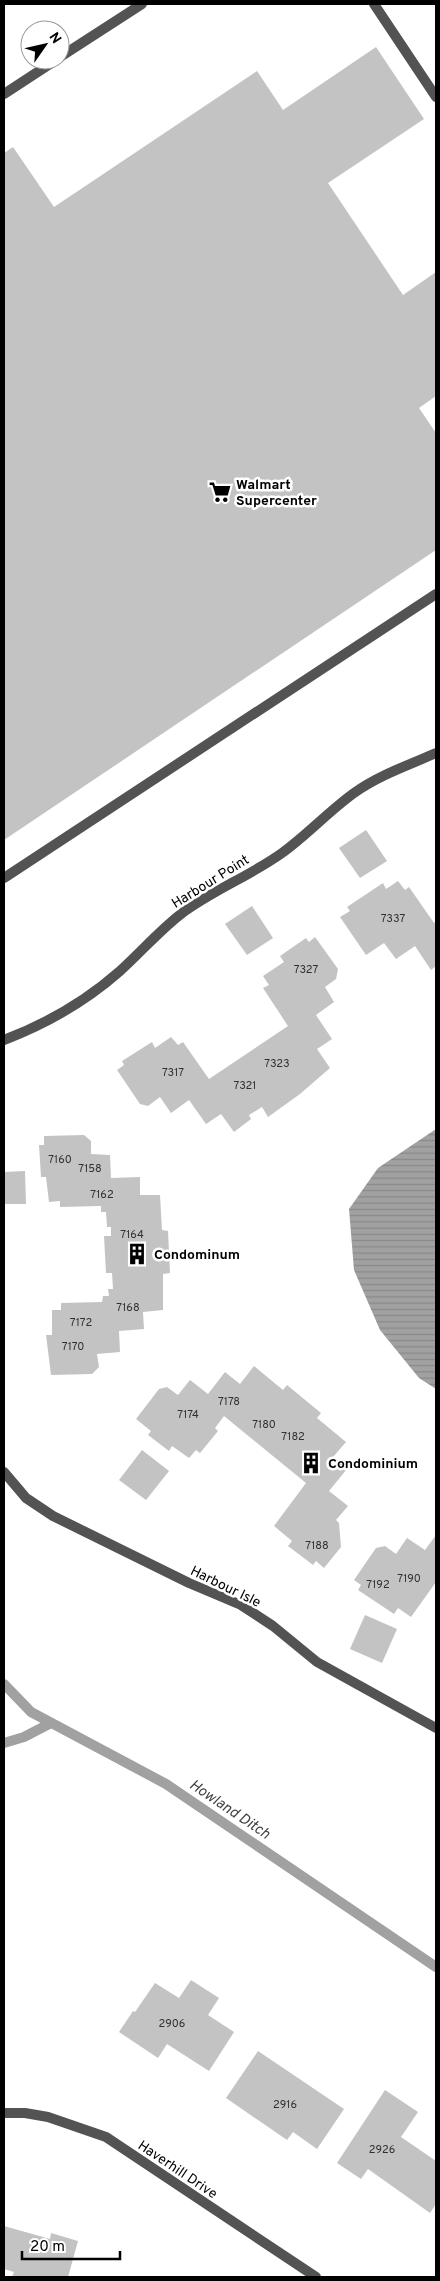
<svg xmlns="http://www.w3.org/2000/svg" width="440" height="2281" viewBox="0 0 440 2281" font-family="Overpass,sans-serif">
	<defs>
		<pattern id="water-rules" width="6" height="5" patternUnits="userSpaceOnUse" patternTransform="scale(1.25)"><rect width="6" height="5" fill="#a1a1a1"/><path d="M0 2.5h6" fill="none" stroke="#898989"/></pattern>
	</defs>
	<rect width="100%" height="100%" fill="#fff"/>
	<path fill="url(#water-rules)" d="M436,1129v260l-17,-11 -39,-48 -26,-60 -5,-61 29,-41z"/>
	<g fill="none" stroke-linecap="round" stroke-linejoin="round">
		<g stroke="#a1a1a1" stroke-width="10">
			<path d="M4,1684l27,28 135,72 270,183"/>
			<path d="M4,1743l20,-6 27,-14"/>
		</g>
	</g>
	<g fill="#c3c3c3">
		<path d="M376,47l48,72 -96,64 75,112 33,-23v124l-17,12 17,25v117l-432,290v-687l9,-6 41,60 203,-136 26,39z"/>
		<path d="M366,830l21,31 -27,17 -21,-30z"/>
		<path d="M398,881l7,9 4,-3 25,36 2,-2v45l-5,4 -16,-24 -19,13 -12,-16 -18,12 -26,-38 10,-6 -3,-4 36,-24 3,6z"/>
		<path d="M252,906l21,32 -26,17 -22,-31z"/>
		<path d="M315,937l23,32 -2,10 -11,8 9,15 -18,13 16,24 -15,10 13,19 -30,26 -32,23 -6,-10 -13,8 2,4 -17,13 -13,-18 -15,10 -17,-24 -18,13 -11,-16 -12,9 -8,-2 -23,-34 7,-5 -2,-4 30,-19 3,6 16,-11 7,8 5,-3 26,37 79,-53 -25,-38 6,-3 -6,-9 21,-14 -4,-6 26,-18 3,4z"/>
		<path d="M84,1135l7,6v13l19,1 1,23 29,-1v18h20l2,35 6,1 2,42 -7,1v36l-20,2 1,17 -25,2 1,21 -23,2 2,13 -7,7 -41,1 -5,-40h6v-25h9v-7l41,-1 1,-6h6l-1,-7h5l-1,-16h-6l-2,-37h7v-9h-4l-1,-15h-5v-6l-41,1v-6l-11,1 -3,-25h-5l-2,-32h5v-9z"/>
		<path d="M25,1171l1,33h-22v-32z"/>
		<path d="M254,1366l29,24 4,-5 34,28 -4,5 29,24 -13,15 14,12 -18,22 19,15 -12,14 3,3 2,24 -17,21 -8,-7 -3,4 -25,-19 4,-5 -18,-15 32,-43 -82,-67 -9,12 3,3 -18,22 -4,-3 -7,8 -17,-12 -3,5 -21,-16 3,-4 -15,-12 23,-30 8,-2 11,8 12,-15 18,14 17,-22 15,12z"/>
		<path d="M142,1450l27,21 -23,29 -27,-20z"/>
		<path d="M436,1535v47l-25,35 -13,-9 -4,6 -36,-24 3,-5 -7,-5 22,-32 9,-2 11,8 11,-16 18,12z"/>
		<path d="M365,1615l32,14 -15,34 -32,-14z"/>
		<path d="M191,1980l28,18 -11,17 26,17 -25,39 -42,-27 -9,14 -39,-26 14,-21 2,1 20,-29 24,15z"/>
		<path d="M258,2051l86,58 -27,40 -24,-17 -6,8 -61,-42z"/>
		<path d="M385,2090l33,22 -17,25 35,24v43l-6,9 -62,-44 -7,10 -24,-16z"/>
		<path d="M4,2226l46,13 1,-6 27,8 -10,36h-56l2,-5 -10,-3z"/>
	</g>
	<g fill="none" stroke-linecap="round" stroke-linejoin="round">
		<g stroke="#535353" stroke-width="10">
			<path d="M374,4l62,93"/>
			<path d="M60,57l82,-53"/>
			<path d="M4,94l52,-34"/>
			<path d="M4,878l432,-284"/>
		</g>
		<g stroke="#535353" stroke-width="10">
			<path d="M4,1040c42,-16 82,-39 116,-69 21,-19 39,-40 61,-57 32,-24 69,-38 101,-61 25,-18 47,-42 72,-60 25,-18 55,-28 82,-40"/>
			<path d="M4,1472l22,26 27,18 136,67 52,22 32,21 44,36 119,66"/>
			<path d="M4,2113h21l23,4 58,20 210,140"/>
		</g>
	</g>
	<defs>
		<g id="supermarket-bare" transform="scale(1.725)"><path d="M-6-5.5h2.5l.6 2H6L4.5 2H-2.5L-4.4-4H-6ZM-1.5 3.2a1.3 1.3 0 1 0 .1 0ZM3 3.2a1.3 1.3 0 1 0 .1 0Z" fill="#000" stroke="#fff" stroke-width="2.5" paint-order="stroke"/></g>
		<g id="building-bare" transform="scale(1.725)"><path d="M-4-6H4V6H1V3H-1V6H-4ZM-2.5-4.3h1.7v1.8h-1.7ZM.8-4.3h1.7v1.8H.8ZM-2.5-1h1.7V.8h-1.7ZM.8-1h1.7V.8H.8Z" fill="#000" stroke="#fff" stroke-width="2.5" paint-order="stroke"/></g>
	</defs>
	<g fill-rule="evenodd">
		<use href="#supermarket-bare" x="220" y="492"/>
		<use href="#building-bare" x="137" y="1254"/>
		<use href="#building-bare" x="311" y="1463"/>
	</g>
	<g text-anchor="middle" stroke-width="5" stroke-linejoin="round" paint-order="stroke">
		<g font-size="11" fill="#313131">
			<text x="393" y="922">7337</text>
			<text x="306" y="973">7327</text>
			<text x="277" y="1067">7323</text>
			<text x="173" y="1076">7317</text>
			<text x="245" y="1089">7321</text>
			<text x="60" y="1163">7160</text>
			<text x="90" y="1172">7158</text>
			<text x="102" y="1198">7162</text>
			<text x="132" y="1238">7164</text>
			<text x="128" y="1311">7168</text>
			<text x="81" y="1326">7172</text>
			<text x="73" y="1350">7170</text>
			<text x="229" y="1405">7178</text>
			<text x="188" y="1418">7174</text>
			<text x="264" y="1428">7180</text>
			<text x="293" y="1440">7182</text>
			<text x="317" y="1549">7188</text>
			<text x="409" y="1582">7190</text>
			<text x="378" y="1588">7192</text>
			<text x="172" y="2027">2906</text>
			<text x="285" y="2108">2916</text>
			<text x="382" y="2153">2926</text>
		</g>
		<g font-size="14" font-weight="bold" fill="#000" stroke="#fff" text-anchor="start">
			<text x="236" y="489">Walmart<tspan x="236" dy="16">Supercenter</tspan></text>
			<text x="154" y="1259">Condominum</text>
			<text x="328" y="1468">Condominium</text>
		</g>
		<g font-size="14" fill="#000" stroke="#fff">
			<text transform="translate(210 881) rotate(-32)" y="5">Harbour Point</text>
			<text transform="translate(226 1586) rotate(26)" y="5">Harbour Isle</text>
			<text transform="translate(178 2169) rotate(34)" y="5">Haverhill Drive</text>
		</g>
		<g font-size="15" font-style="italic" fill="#424242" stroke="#fff">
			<text transform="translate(230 1809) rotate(34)" y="5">Howland Ditch</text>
		</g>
	</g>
	<rect width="440" height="2281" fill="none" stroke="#000000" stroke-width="10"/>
	<g transform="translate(45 45) rotate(56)"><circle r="24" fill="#ffffff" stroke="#999999"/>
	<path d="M0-4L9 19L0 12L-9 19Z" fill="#000000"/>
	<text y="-8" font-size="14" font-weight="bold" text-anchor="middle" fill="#000000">N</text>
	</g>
	<path d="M22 2251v8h98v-8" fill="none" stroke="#000000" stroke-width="2.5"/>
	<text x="30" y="2251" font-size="15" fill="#000000" stroke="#ffffff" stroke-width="4" paint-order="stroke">20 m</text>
</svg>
